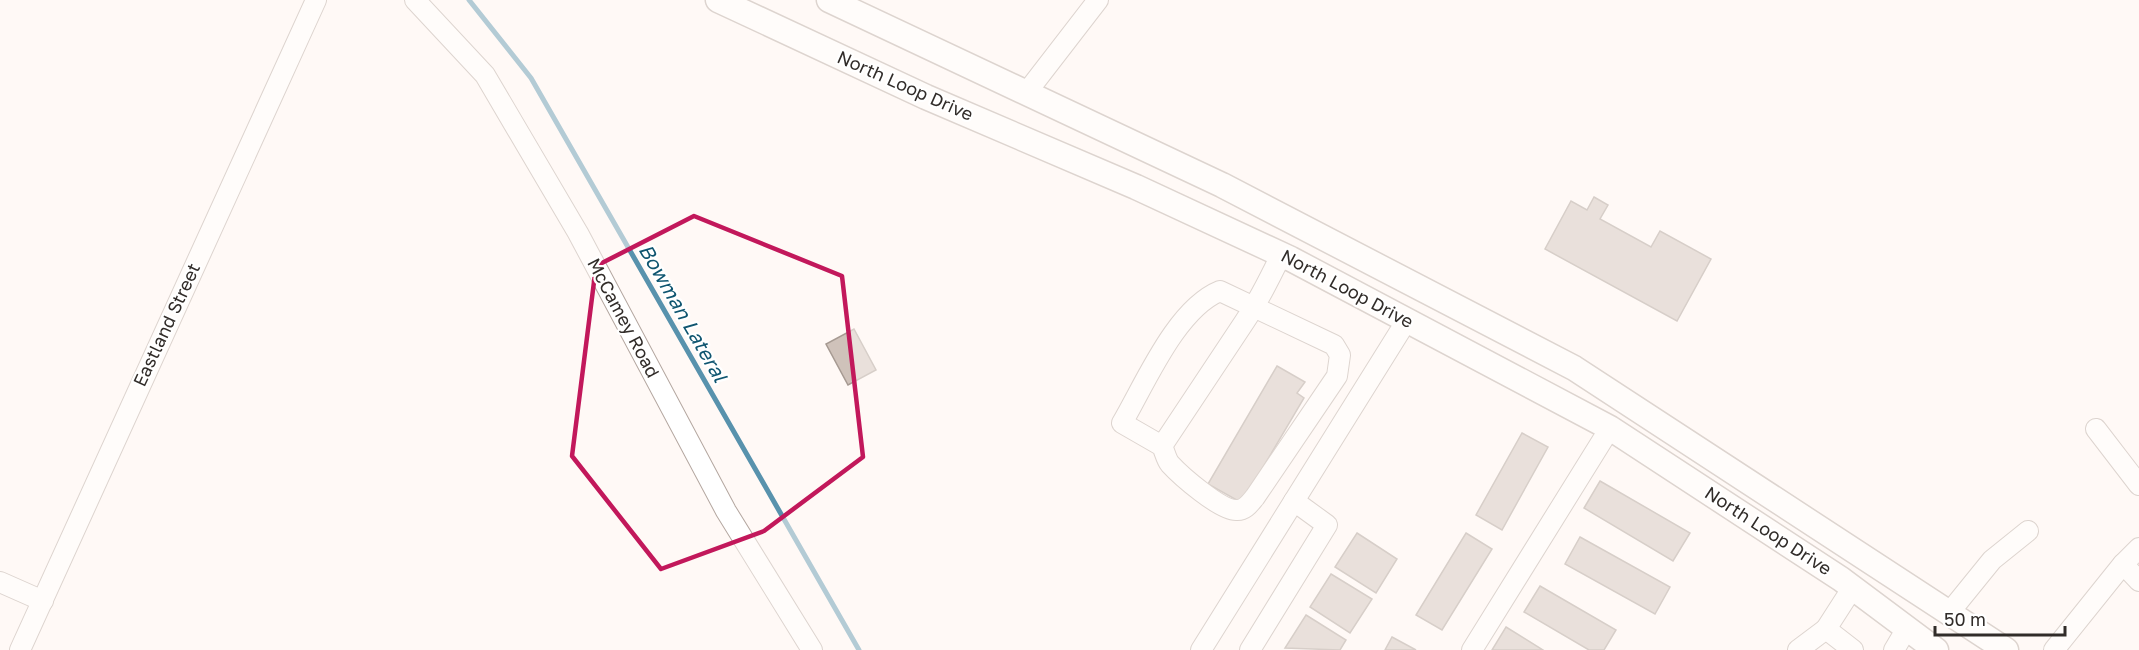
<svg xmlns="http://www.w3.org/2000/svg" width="2139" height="650" viewBox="0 0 2139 650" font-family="'Golos Text',sans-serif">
	<rect width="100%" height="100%" fill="#fff9f6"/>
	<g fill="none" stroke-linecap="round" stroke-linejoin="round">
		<path stroke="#5892ad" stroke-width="5" d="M469,0l62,78 328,572"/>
	</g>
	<g fill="#cfc2ba" stroke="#a69a92" stroke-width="1.5">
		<path d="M1594,197l14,8 -8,14 51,28 9,-16 51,28 -34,62 -132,-72 26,-48 16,9z"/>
		<path d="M854,329l22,41 -28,15 -22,-41z"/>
		<path d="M1277,366l28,16 -8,11 7,5 -62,105 -34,-19z"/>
		<path d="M1522,433l26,14 -46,83 -26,-15z"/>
		<path d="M1600,481l90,52 -17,28 -89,-53z"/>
		<path d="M1357,533l40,26 -21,34 -41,-26z"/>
		<path d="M1466,533l26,16 -50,81 -26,-15z"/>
		<path d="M1580,537l90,50 -15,27 -90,-50z"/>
		<path d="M1331,574l41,25 -22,34 -40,-26z"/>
		<path d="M1540,586l76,44 -12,20h-15l-65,-38z"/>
		<path d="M1306,615l40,25 -6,10 -55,-2z"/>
		<path d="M1506,627l37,23h-51z"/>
		<path d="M1392,637l24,13h-31z"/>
	</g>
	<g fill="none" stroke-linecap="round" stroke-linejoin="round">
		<g stroke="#b4a7a0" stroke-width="22">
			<g id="minor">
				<path d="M415,0l70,75 93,158 148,278 86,139"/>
				<path d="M1027,92l71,-92"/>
				<path d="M2096,429l43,56"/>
				<path d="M1162,446l-40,-23c23,-39 54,-114 98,-132l114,54 6,10 -3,21 -82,121c-5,6 -10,14 -19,13 -16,0 -55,-34 -66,-46 -4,-5 -5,-12 -8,-18l83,-125c14,-21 25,-43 36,-66"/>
				<path d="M2123,564l16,-16"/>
				<path d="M0,582l43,19"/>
				<path d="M1853,587l-27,42 27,21"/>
				<path d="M1949,613l43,-53 36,-29"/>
				<path d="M20,650l296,-650"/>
				<path d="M1201,650l206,-330"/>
				<path d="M1250,650l77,-125 -33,-24"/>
				<path d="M1472,650l138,-222"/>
				<path d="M1798,650l28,-21"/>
				<path d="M1894,650l13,-22"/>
				<path d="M2054,650l69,-86 16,17"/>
			</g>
		</g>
		<g stroke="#b4a7a0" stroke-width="27">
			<g id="major">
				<path d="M718,0l208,97 210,90 155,72 319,169 231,151 95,71"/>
				<path d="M829,0l393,185 352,183 432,282"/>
			</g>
		</g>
		<use href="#minor" stroke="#fff" stroke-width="20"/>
		<use href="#major" stroke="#fff" stroke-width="24"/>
	</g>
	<path d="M0 0H2139V650H0ZM694,216l148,60 21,181 -99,74 -103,38 -89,-113 24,-190z" fill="#fff9f6" fill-opacity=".55" fill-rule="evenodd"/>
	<path fill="none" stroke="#c2185b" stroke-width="4.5" stroke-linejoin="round" d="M694,216l148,60 21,181 -99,74 -103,38 -89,-113 24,-190z"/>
	<g text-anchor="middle" stroke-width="4.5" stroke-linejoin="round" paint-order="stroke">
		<g font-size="18" fill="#312c29" stroke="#fff">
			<text transform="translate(905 86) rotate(24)" y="6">North Loop Drive</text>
			<text transform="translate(1347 289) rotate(28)" y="6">North Loop Drive</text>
			<text transform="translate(623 318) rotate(62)" y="6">McCamey Road</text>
			<text transform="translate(167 325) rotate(-65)" y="6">Eastland Street</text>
			<text transform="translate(1768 531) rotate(33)" y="6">North Loop Drive</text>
		</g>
		<g font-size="20" font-style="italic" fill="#0f5570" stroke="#fff">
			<text transform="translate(683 313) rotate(60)" y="7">Bowman Lateral</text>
		</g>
	</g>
	<path d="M1935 626v9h130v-9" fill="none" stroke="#312c29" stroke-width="3"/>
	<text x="1944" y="626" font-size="18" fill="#312c29" stroke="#ffffff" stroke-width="4.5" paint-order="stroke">50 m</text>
</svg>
